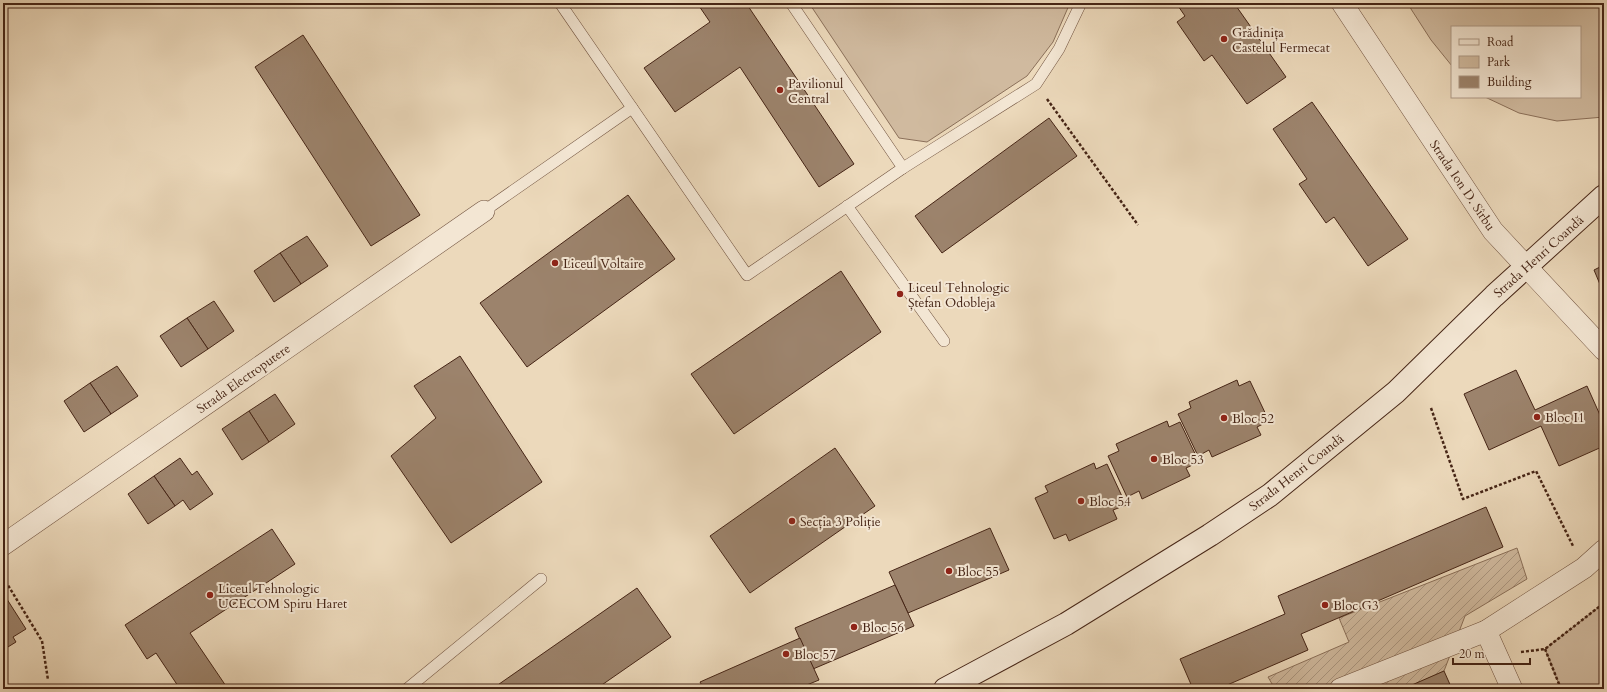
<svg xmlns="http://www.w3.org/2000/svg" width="1607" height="692" viewBox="0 0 1607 692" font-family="Cardo,serif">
	<defs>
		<pattern id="garden-furrows" width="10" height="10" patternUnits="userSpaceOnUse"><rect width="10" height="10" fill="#d0ba9f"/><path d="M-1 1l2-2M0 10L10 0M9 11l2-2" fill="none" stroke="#ab9781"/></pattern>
	</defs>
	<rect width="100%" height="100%" fill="#ecd9bb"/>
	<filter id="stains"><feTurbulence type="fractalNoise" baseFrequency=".005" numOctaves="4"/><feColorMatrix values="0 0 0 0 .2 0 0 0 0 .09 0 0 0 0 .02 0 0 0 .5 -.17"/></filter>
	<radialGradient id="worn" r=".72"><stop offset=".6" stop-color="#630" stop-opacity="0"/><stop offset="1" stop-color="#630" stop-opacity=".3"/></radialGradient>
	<g fill="#d0ba9f" stroke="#8b705a">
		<path d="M809,3h261l-17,39 -26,34 -100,66 -28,-4z"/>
		<path d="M1409,3h195v114l-47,4 -38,-8 -34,-16h95v-70h-128v39l-21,-26 -20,-31z"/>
		<path d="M1604,603v86h-43l-16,-40z"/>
	</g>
	<path fill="url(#garden-furrows)" stroke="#8b705a" d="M1517,548l10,31 -62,37 -21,55 -39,18h-130l-7,-12 81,-35 -10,-24z"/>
	<g fill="#9c836c" stroke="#462516">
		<path d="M697,3h49l108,161 -35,23 -79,-120 -65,45 -31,-44 66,-46z"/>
		<path d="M1176,3h58l52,74 -39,27 -35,-49 -8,6 -27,-39 8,-6z"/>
		<path d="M303,35l117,180 -49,31 -116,-179z"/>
		<path d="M1312,102l96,137 -40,27 -34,-49 -8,6 -27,-39 8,-5 -34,-50z"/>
		<path d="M1049,118l28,38 -135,97 -27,-37z"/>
		<path d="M628,195l47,64 -148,108 -47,-64z"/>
		<path d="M307,236l21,30 -27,18 -21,-31z"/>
		<path d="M280,253l21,31 -27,18 -20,-31z"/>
		<path d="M1604,265v29l-10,-24z"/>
		<path d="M841,271l40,61 -147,102 -43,-60z"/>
		<path d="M214,301l20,30 -26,18 -21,-31z"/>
		<path d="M187,318l21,31 -27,18 -21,-31z"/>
		<path d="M460,356l82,126 -91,61 -60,-87 45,-38 -22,-32z"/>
		<path d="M117,366l21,30 -27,18 -21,-31z"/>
		<path d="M1516,370l19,40 52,-24 17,38v22l-45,20 -18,-40 -52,24 -25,-56z"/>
		<path d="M1237,380l2,6 11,-5 19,40 -12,6 4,8 -49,22 -3,-7 -11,6 -20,-42 13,-6 -2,-6z"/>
		<path d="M90,383l21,31 -27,18 -20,-31z"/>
		<path d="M275,394l20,30 -26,18 -20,-31z"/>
		<path d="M249,411l20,31 -27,18 -20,-31z"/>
		<path d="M1167,421l2,6 11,-5 19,40 -13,6 4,8 -48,23 -3,-8 -12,6 -19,-41 11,-5 -3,-7z"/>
		<path d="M835,448l40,58 -125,87 -40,-57z"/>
		<path d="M180,458l12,17 5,-4 16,23 -23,16 -7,-10 -8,6 -21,-30z"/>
		<path d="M1094,463l2,6 11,-5 19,41 -13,5 4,9 -48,22 -3,-7 -12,5 -19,-41 13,-6 -3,-6z"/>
		<path d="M154,476l21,30 -27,18 -20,-30z"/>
		<path d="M1486,507l17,40 -202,87 7,16 -90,39h-25l-13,-30 105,-45 -7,-18z"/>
		<path d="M990,528l19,42 -101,43 -19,-41z"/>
		<path d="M272,529l23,35 -105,69 38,56h-48l-24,-36 -9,6 -22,-34z"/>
		<path d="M895,585l19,41 -101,43 -18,-41z"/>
		<path d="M637,588l34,49 -75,52h-104z"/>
		<path d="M3,593l23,36 -13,8 3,5 -13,8z"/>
		<path d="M800,638l19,42 -22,9h-93l-4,-7z"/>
		<path d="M1444,671l8,18h-47v-1z"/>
	</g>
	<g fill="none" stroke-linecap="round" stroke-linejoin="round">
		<g stroke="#70523f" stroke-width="12">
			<g id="lane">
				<path d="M560,3l187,272 156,-107 -112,-165"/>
				<path d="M903,168l133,-84 23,-35 22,-46"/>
				<path d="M847,206l97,135"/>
				<path d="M484,211l148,-103"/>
				<path d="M407,689l134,-110"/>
			</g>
		</g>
		<g stroke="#70523f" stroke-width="22">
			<g id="street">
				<path d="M1342,3l151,228 111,119"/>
				<path d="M3,545l481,-334"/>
				<path d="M1486,631l26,58"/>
				<path d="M1340,689l146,-58 98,-63 20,-18"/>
			</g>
		</g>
		<g stroke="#462516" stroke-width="24">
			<path id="secondary" d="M945,689l121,-65 144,-89 60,-40 126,-103 98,-96 110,-100"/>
		</g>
		<g stroke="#462516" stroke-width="2.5" stroke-dasharray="3 2" stroke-linecap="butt">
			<path d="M1047,99l91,126"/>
			<path d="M1431,408l32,91 73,-28 37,75"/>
			<path d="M3,577l39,64 6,39"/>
			<path d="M1545,649l16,40"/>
			<path d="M1521,652l24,-3 59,-46"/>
		</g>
		<use href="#lane" stroke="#f3e6d3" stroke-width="11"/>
		<use href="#street" stroke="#f3e6d3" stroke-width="21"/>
		<use href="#secondary" stroke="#f3e6d3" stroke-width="22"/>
	</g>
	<g fill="#8f2418" stroke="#f3e6d3" stroke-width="1.5">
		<circle cx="1224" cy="39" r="4"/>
		<circle cx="780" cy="90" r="4"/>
		<circle cx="555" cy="263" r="4"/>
		<circle cx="900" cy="294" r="4"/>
		<circle cx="1537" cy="417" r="4"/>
		<circle cx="1224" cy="418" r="4"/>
		<circle cx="1154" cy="459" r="4"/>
		<circle cx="1081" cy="501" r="4"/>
		<circle cx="792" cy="521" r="4"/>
		<circle cx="949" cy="571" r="4"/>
		<circle cx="210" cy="595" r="4"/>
		<circle cx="1325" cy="605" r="4"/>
		<circle cx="854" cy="627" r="4"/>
		<circle cx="786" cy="654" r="4"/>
	</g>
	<g text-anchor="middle" stroke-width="4" stroke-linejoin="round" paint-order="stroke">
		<g font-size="13" fill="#462516" stroke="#f3e6d3" text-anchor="start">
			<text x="1232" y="37">Grădinița<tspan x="1232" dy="15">Castelul Fermecat</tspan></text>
			<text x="788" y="88">Pavilionul<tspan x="788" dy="15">Central</tspan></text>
			<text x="563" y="268">Liceul Voltaire</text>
			<text x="908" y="292">Liceul Tehnologic<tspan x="908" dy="15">Ștefan Odobleja</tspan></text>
			<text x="1545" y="422">Bloc I1</text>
			<text x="1232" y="423">Bloc 52</text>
			<text x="1162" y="464">Bloc 53</text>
			<text x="1089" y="506">Bloc 54</text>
			<text x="800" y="526">Secția 3 Poliție</text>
			<text x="957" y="576">Bloc 55</text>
			<text x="218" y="593">Liceul Tehnologic<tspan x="218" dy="15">UCECOM Spiru Haret</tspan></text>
			<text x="1333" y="610">Bloc G3</text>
			<text x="862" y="632">Bloc 56</text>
			<text x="794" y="659">Bloc 57</text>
		</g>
		<g font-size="13" fill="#462516" stroke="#f3e6d3">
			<text transform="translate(1463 185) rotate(56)" y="5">Strada Ion D. Sîrbu</text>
			<text transform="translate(1538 256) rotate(-42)" y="5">Strada Henri Coandă</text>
			<text transform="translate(243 378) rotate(-35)" y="5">Strada Electroputere</text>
			<text transform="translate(1296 472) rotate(-38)" y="5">Strada Henri Coandă</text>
		</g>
	</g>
	<rect width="1607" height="692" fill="none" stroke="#ecd9bb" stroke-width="16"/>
	<rect x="4" y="4" width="1599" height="684" fill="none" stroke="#462516" stroke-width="2"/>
	<rect x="8" y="8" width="1591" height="676" fill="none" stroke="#462516"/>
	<rect x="1451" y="26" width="130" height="72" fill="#f3e6d3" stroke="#ae9987"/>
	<rect x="1459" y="39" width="20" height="6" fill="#f3e6d3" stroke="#ae9987"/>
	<text x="1487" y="46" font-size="12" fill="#462516">Road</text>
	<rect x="1459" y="56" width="20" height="12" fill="#d0ba9f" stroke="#ae9987"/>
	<text x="1487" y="66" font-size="12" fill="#462516">Park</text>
	<rect x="1459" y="76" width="20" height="12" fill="#9c836c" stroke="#ae9987"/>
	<text x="1487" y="86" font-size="12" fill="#462516">Building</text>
	<path d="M1453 658v6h77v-6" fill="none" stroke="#462516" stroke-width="2"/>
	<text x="1459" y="658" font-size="12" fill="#462516" stroke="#f3e6d3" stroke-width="3" paint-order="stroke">20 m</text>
	<rect width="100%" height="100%" filter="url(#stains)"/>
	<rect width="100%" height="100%" fill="url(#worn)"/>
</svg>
